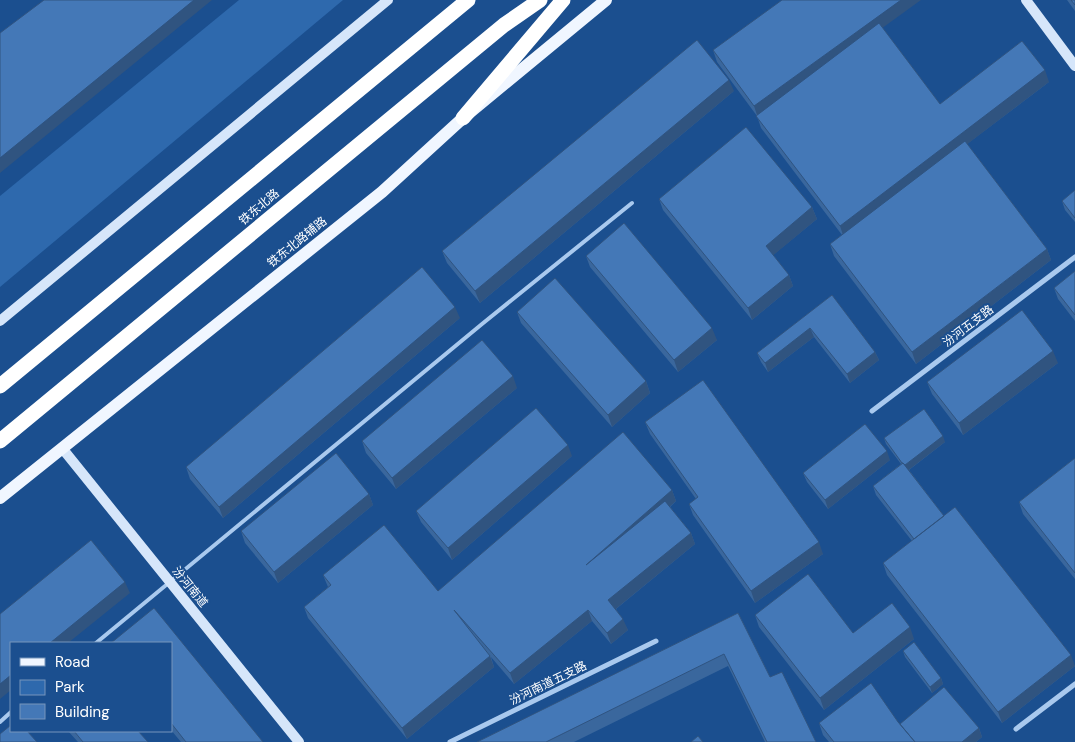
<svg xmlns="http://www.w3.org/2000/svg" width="1075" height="742" viewBox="0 0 1075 742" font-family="'DM Sans','Noto Sans SC',sans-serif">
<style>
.green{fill:#2e69ad}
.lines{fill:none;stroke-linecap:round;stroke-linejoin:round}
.lane{stroke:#a9c9ee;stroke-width:4}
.street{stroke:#a9c9ee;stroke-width:5}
.secondary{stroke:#d6e6fa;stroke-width:10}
.primary{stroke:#f0f6ff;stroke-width:12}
.highway{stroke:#fff;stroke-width:15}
.wall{fill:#3a679d}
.shaded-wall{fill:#305480}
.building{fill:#4478b7;stroke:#305480}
.labels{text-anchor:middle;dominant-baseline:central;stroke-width:4;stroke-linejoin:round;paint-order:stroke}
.street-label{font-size:12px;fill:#fff;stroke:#1b4f8f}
</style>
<rect width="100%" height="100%" fill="#1b4f8f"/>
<path class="green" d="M239,0H343L0,287V196Z"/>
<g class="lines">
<path class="lane" d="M96,643L482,324L632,203
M0,722L11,712"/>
<path class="street" d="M872,411L1075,257
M1016,729L1075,684
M450,742L656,641"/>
<path class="secondary" d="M1026,0L1075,66
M0,321L388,0
M62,448L299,742"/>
<path class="primary" d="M0,498L382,192L463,118L606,0"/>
<path class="highway" d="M463,118L563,0
M0,386L468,0
M0,441L504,25L540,0"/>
</g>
<path class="wall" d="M1067,0H1075V11Z
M882,28L940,104L1049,82L967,144L1047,249L1051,260L916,364L834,256L830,244L842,235L761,128L757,116L717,62L713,50Z
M734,91L480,303L447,263L442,251Z
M1075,190V222L1065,210L1062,201Z
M659,199L812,207L817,219L773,255L789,275L793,286L752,320L663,210Z
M586,256L717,340L678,372L590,267Z
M1075,271V321L1058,299L1054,288Z
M832,295L875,352L879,360L850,383L814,337L768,372L761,362L757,353Z
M517,312L646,381L650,393L612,427L521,323Z
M460,318L223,518L190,479L186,467Z
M1058,363L963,435L932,394L927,382Z
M517,388L396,489L366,453L362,441Z
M645,422L823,554L755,603L693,515L689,504L696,499L650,434Z
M884,438L945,442L909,470L944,516L1075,666L1002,723L887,575L883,563L912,541L876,495L873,486L901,464L886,444Z
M572,456L452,560L421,522L416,511Z
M1075,458V579L1023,514L1019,502Z
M890,460L828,509L807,482L803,473Z
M672,490L676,501L670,507L691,533L695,544L616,609L628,630L611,644L592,621L514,684L491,657L494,667L407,739L308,618L304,607L328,587L323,575L438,591Z
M369,494L373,505L278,583L245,543L241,531Z
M738,613L770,677L816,742H765L728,666L574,742H477Z
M755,615L853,633L914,639L824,710L759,627Z
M171,643L263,742H181L171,730Z
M903,651L941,678L943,684L932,693L905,657Z
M819,723L900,724L979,728L982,737L976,742H829L823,735Z
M68,731H138L148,742H78Z"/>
<path class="shaded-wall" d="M194,0H212L0,173V158Z
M901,0H921L758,118L754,106Z
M1045,70L1049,82L844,238L840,226Z
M729,80L734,91L480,303L475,291Z
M812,207L817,219L770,258L766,246Z
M1047,249L1051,260L916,364L912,352Z
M789,275L793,286L752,320L748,308Z
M455,307L460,318L223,518L219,507Z
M712,328L717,340L678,372L674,360Z
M810,328L814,337L768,372L765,363Z
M1053,351L1058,363L963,435L959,423Z
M875,352L879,360L850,383L847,374Z
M513,376L517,388L396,489L392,478Z
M646,381L650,393L612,427L608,415Z
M943,436L945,442L906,472L904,466Z
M568,445L572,456L452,560L448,548Z
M887,451L890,460L828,509L825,500Z
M672,490L676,501L591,577L586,565Z
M369,494L373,505L278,583L274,572Z
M691,533L695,544L612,612L608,600Z
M819,542L823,554L755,603L751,591Z
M125,582L130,593L68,643H50Z
M588,610L592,621L514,684L510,673Z
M623,619L628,630L611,644L607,633Z
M910,627L914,639L824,710L820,698Z
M1071,655L1075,666L1002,723L998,712Z
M490,656L494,667L407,739L402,728Z
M11,675V690L0,699V684Z
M941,678L943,684L932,693L930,687Z
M979,728L982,737L976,742H962Z"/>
<path class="building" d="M44,0H194L0,158V33Z
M782,0H901L754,106L713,50Z
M1071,0H1075V5Z
M879,23L940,104L1022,41L1045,70L840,226L756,116Z
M697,40L729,80L475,291L442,251Z
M746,127L812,207L766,246L789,275L748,308L659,199Z
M965,141L1047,249L912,352L830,244Z
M1075,190V218L1062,201Z
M624,223L712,328L674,360L586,256Z
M422,267L455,307L219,507L186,467Z
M1075,271V315L1054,288Z
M555,278L646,381L608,415L517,312Z
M832,295L875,352L847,374L810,328L765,363L757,353Z
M1022,310L1053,351L959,423L927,382Z
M482,340L513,376L392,478L362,441Z
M703,380L819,542L751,591L689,504L698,497L645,422Z
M536,408L568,445L448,548L416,511Z
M924,409L943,436L905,465L903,463H902L884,438Z
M865,424L887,451L825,500L803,473Z
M623,432L672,490L586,565L665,501L691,533L608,600L623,619L607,633L588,610L510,673L454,610L490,656L402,728L304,607L331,585L323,575L384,525L438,591Z
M336,453L369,494L274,572L241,531Z
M1075,458V573L1019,502Z
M903,463L944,516L914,539L873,486Z
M955,507L1071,655L998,712L883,563Z
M91,540L125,582L50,643H11V675L0,684V614Z
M808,574L853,633L892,603L910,627L820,698L755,615Z
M154,608L263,742H186L171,723V643H111Z
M738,613L770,677L782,672L816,742H767L724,654L546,742H477Z
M914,642L941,678L930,687L903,651Z
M871,683L898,722L915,742H834L819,723Z
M944,687L979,728L962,742H915L900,724Z
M11,725V731H27L37,742H0V734Z
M74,731H138L148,742H83Z
M698,736L703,742H691Z"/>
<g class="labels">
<g class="street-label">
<text transform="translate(259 207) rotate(-40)">铁东北路</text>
<text transform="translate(297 242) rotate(-39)">铁东北路辅路</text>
<text transform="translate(968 326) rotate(-37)">汾河五支路</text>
<text transform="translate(190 587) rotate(51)">汾河南道</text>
<text transform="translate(548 683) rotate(-26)">汾河南道五支路</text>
</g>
</g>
<rect x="10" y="642" width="162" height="90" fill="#1b4f8f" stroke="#7695bc"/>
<rect x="20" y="658" width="25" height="8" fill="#f0f6ff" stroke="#7695bc"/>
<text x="55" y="667" font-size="15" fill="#ffffff">Road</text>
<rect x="20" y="680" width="25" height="15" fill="#2e69ad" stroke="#7695bc"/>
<text x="55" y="692" font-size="15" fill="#ffffff">Park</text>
<rect x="20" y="704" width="25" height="15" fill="#4478b7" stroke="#7695bc"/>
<text x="55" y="717" font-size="15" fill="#ffffff">Building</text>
</svg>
